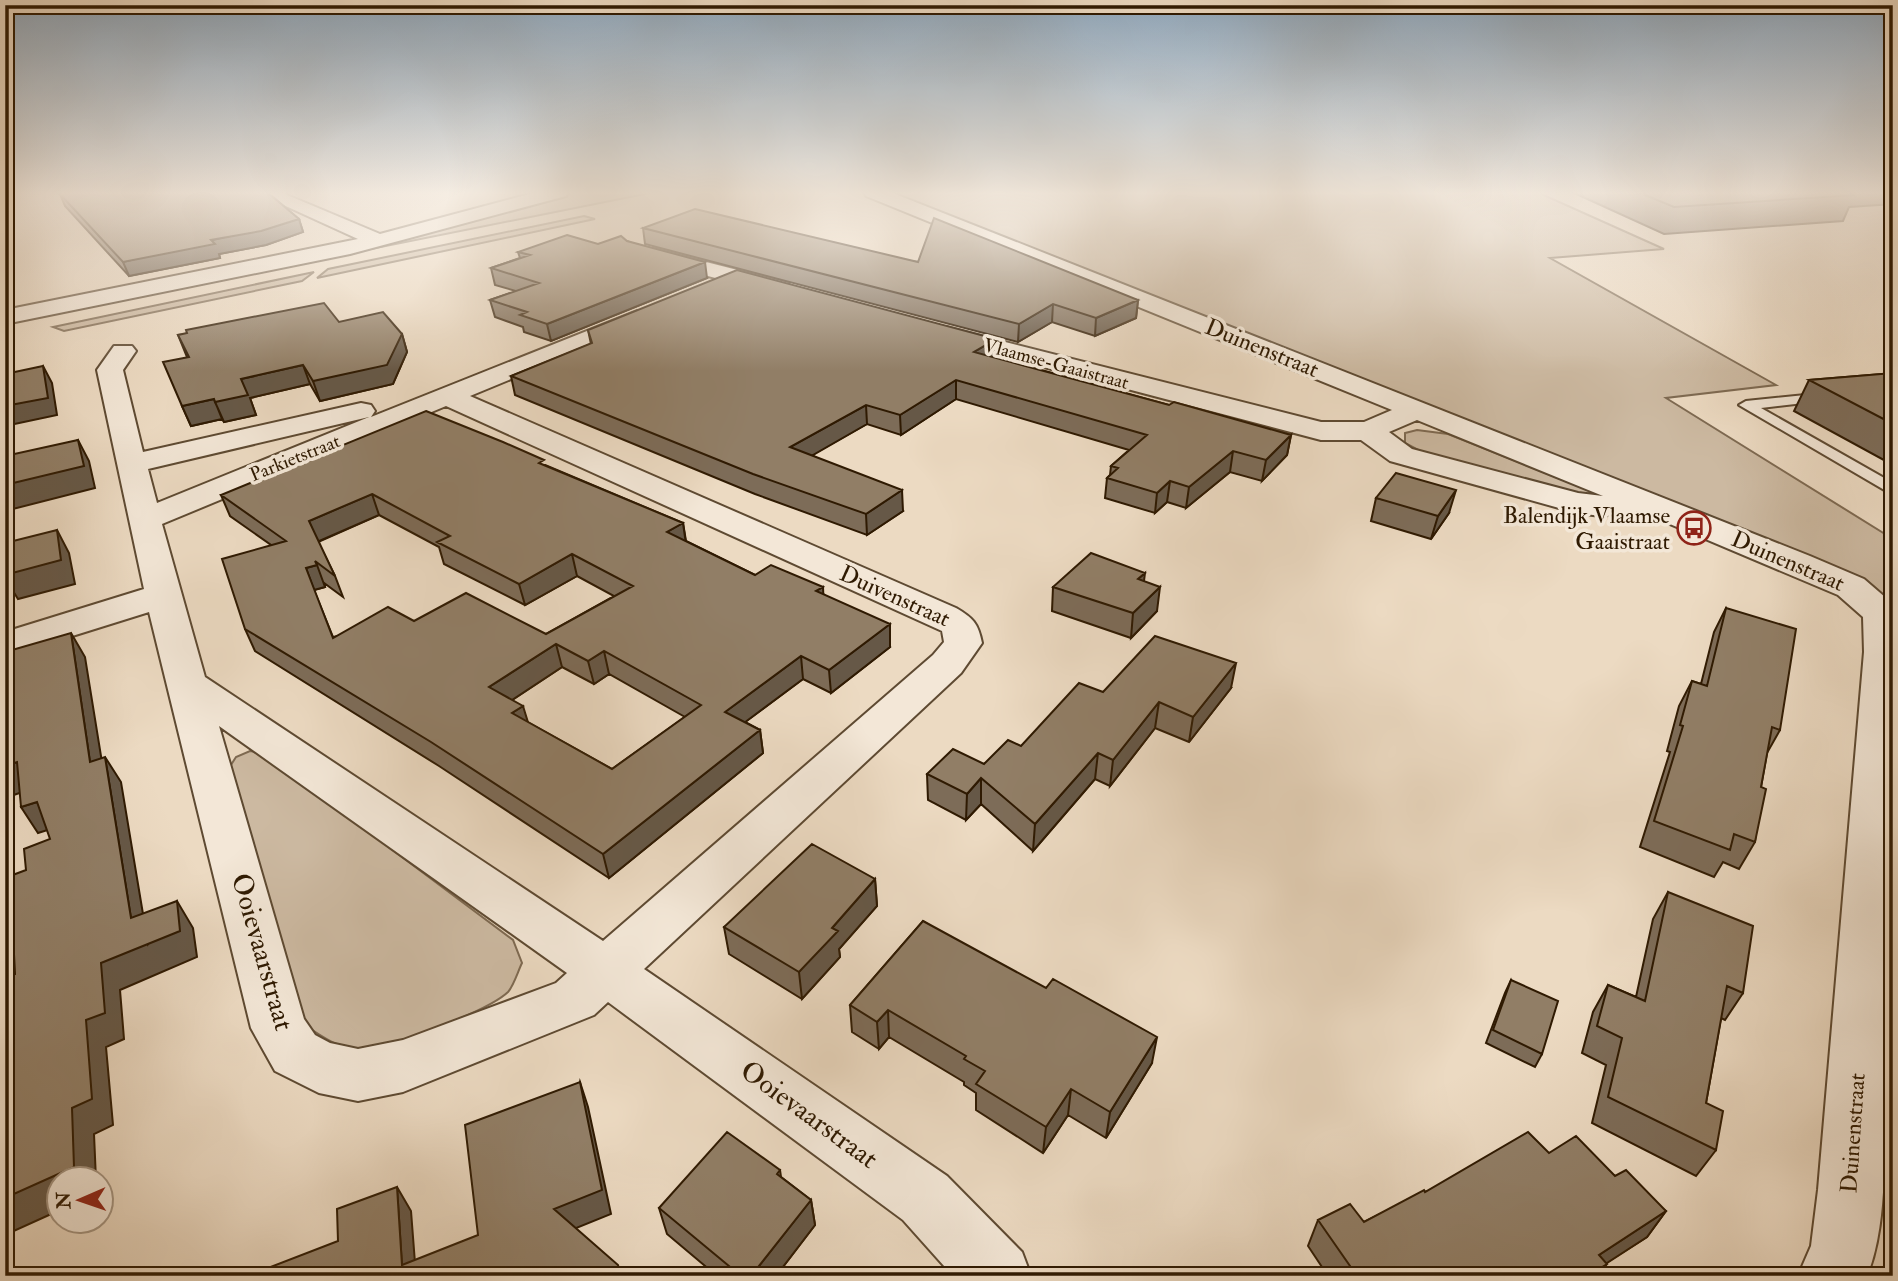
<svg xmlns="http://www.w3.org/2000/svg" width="1898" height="1281" viewBox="0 0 1898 1281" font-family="'IM FELL Double Pica',serif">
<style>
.green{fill:#ccb9a1;stroke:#7e6a52;stroke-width:2}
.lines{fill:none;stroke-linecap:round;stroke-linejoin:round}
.lane-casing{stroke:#5e4a32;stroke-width:4}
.street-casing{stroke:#5e4a32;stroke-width:4}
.lane{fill:#f3e7d7;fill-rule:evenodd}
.street{fill:#f3e7d7;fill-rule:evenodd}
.wall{fill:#7d6c58;stroke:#2f1a02;stroke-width:2;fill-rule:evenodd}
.shaded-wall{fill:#665847;stroke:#2f1a02;stroke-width:2}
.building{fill:#917e66;stroke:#2f1a02;stroke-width:2;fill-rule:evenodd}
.labels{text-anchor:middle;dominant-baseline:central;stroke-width:7;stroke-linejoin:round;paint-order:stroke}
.far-street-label{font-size:19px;fill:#2f1a02;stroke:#f3e7d7}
.street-label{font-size:23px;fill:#2f1a02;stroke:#f3e7d7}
.poi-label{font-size:23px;fill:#2f1a02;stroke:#f3e7d7;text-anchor:end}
.near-street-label{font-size:28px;fill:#2f1a02;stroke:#f3e7d7}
</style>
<rect width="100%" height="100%" fill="#ecdac2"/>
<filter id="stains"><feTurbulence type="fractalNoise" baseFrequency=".00286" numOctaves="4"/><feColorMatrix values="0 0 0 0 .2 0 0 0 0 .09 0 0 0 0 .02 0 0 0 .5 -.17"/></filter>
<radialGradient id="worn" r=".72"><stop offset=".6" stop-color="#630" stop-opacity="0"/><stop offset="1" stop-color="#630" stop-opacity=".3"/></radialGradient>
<path class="green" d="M576,192H655L22,319L449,227Z
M888,192H1537L1664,249L1550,258L1776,385L1666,398L1893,539V607Z
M584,216L595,219L317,278L328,269Z
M314,272L302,281L64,331L53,327Z
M1417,430L1448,434L1593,492L1596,496L1590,498L1422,452L1405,443V433Z
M250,751L263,753L513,940L522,963C518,971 514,985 508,992C488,1011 390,1048 362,1049C338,1050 318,1034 299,1021L229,768L236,757Z"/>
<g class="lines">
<defs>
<path id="lane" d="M1825,393L1832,397L1830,400L1761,408L1893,483V495L1739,405L1746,401Z"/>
<path id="street" d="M255,192H280L380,234L537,192H568L566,196L350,254L5,324V310L358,239Z
M864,192H890L1810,556L1864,579L1893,604C1893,765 1892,926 1886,1087C1883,1145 1889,1222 1867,1276H1798L1811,1246L1818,1190L1864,652L1863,617L1838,595L1639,511L1601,516L1577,513L1390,461L1361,440H1321L937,339L934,334L937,329L946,327L1321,422H1364L1392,410L866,196ZM1417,420L1603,496L1578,493L1412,449L1389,432Z
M655,249L788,283L791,288L780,295L647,260L644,255L647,250Z
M637,311L646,313L649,318L646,323L470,396L956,608C973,618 978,623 982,643L961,673L644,969L947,1176L1022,1252L1031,1276H953L903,1220L608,1002L594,1015L403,1092L358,1101L319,1093L275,1071L251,1028L149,612L5,657V632L144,589L97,370L114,346H132L136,351L123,370L143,452L361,403L371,405L375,411L371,417ZM446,406L942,631L944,642L933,655L603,941L205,677L162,524ZM369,417L157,503L148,469ZM219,726L567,973L556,983L403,1040L358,1049L330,1043L315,1035L304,1019Z"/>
</defs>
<use href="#lane" class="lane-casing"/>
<use href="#street" class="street-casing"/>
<use href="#lane" class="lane"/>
<use href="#street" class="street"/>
</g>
<path class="wall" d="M56,192H267L299,219L303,232L266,245L219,254L220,258L129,276L65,206L60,194Z
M1572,192H1893V204L1849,207L1843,221L1664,234Z
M643,228L918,262L1138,300L1136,318L1095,336L1052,322L1018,342L645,244Z
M627,241L707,278L551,341L524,332L523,327L495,317L490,300L516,291L495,285L491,268L520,258L518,252Z
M339,322L402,334L407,352L393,384L320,401L310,384L250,398L256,415L224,422L222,419L191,426L182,406L187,357L178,335Z
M588,330L996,339L995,357H994L1169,405L1291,435L1287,455L1262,481L1230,472L1186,508L1167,502L1155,513L1105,498L1107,478L1110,475L1111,466L1129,450L956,399L901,435L867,424L812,455L903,511L867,535L755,494L515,395L511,376L591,344Z
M1893,373V465L1794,411L1809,380Z
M545,465L683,523L686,541L755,575L823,594L890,647L831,693L803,679L745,722L760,730L763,753L609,878L439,766L255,651L245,629L271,545L230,516L221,495ZM379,515L439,547L444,564L525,605L577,576L614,596L546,634L414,621L333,637L314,590L325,587L324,583L343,597L335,576L318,542ZM562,667L594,684L609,674L685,717L612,769L527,722L512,700Z
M1376,498L1449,513L1431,539L1371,521Z
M1144,581L1157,611L1131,638L1052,611L1053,587Z
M1726,608L1780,730L1767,753L1761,787L1755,842L1739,869L1723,862L1714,877L1640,847L1670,752L1667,751L1679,706L1692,681L1701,684L1714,632Z
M1231,688L1189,742L1155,728L1110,786L1095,779L1033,851L981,804L966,820L928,800L927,774L984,764L1021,746L1103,692Z
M875,879L877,906L839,949L840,957L802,999L729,954L724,927Z
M1668,892L1743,993L1725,1020L1721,1018L1706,1103L1716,1150L1696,1176L1592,1123L1606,1065L1582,1053L1593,1012L1608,985L1636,997L1653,919Z
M923,921L1152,1063L1106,1138L1068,1115L1043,1153L976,1110V1093L964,1085V1082L889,1037L879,1049L852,1032L850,1005Z
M1511,980L1542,1054L1535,1067L1486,1043L1505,993Z
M1549,1153L1615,1176L1666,1211L1647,1237L1606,1263L1598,1276H1328L1308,1246L1318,1220L1364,1222L1425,1192Z
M780,1170L781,1177L811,1200L815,1225L776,1276H717L667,1234L659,1208Z"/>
<path class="shaded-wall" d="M299,219L303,232L266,245L219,254L220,258L129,276L123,262Z
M705,262L707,278L551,341L547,324Z
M1138,300L1136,318L1095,336L1096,318Z
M1053,304L1052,322L1018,342L1019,324Z
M402,334L407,352L393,384L320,401L313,381Z
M996,339L995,357L974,370V352Z
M303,365L310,384L250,398L256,415L224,422L215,402L241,379Z
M43,366L52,383L57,415L5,426V406Z
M956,380V399L901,435L900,415Z
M214,399L222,419L191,426L182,406Z
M866,405L867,424L792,467L790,447Z
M1291,435L1287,455L1262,481L1266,460Z
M78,440L89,461L95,488L5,511V485Z
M1233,451L1230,472L1186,508L1189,487Z
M1170,481L1167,502L1155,513L1157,493Z
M902,490L903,511L867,535L866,514Z
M1456,490L1449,513L1431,539L1438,516Z
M372,494L379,515L317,542L309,521Z
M683,523L686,544L667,532Z
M57,530L69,553L75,584L18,599L5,578V575Z
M572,554L577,576L525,605L519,584Z
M317,565L325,587L314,590L306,568Z
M1145,573L1142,597L1138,579Z
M823,587L824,609L816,591Z
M1160,587L1157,611L1131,638L1133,613Z
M890,624V647L831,693L829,670Z
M71,633L85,657L106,787L90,762Z
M556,644L562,667L497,710L489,687Z
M604,651L609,674L594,684L588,661Z
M801,656L803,679L728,735L725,712Z
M1236,663L1231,688L1189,742L1193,717Z
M1159,702L1155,728L1110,786L1113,760Z
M523,706L530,729L512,713Z
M760,730L763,753L609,878L603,854Z
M1098,753L1095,779L1033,851L1035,824Z
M105,757L121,782L148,944L177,901L193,928L197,957L120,990L124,1039L106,1047L113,1125L94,1134L96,1180H60V1210L5,1235V1198L72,1108L86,1020L101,963L131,918Z
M17,762L34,788L5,798V766Z
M981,778V804L966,820L967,794Z
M37,802L54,828L38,833L21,807Z
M875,879L877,906L839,949L840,957L802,999L799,972L832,928Z
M888,1010L889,1037L879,1049L877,1022Z
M1157,1037L1152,1063L1106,1138L1110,1112Z
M580,1082L588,1107L611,1214L564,1233L554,1209Z
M1071,1089L1068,1115L1043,1153L1046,1127Z
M397,1187L411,1211L416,1276L402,1265Z
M811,1200L815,1225L776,1276H751Z
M1666,1211L1647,1237L1587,1276L1599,1255Z
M1607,1264L1598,1276H1588Z"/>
<path class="building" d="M61,192H267L299,219L261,231L211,240L215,244L123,262L59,193Z
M1638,192H1846L1855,195L1674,207Z
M695,209L918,262L934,218L1138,300L1096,318L1053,304L1019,324L643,228Z
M567,235L598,244L621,236L627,241L705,262L547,324L520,315L527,312L490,300L539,283L491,268L530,255L518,252Z
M737,270L996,339L974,352L1169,405L1174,402L1291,435L1266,460L1233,451L1189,487L1170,481L1157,493L1107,478L1118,468L1111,466L1147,435L956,380L900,415L866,405L790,447L902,490L866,514L753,474L511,376L592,343L588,330Z
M324,303L339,322L383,312L402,334L387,365L313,381L303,365L241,379L248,395L215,402L214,399L182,406L163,362L189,357L178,335L187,333L186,330Z
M43,366L48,398L5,406V374Z
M1893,373V424L1809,380Z
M426,411L503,442L544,460L539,463L683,523L667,532L755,575L771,565L823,587L816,591L890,624L829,670L801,656L725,712L760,730L603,854L431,742L245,629L222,559L286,541L221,495ZM372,494L450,536L437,542L519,584L572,554L633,586L546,634L466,593L414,621L388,607L333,638L306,568L317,565L315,561L335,576L309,521ZM556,644L588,661L604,651L701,705L612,769L512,713L523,706L489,687Z
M78,440L84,466L5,485V456Z
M1396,473L1456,490L1438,516L1376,498Z
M57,530L61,560L5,575V543Z
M1091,553L1145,573L1138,579L1160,587L1133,613L1053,587Z
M1726,608L1796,629L1780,730L1772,727L1761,787L1766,789L1755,842L1734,834L1730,850L1654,821L1683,726L1680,725L1692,681L1707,686Z
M71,633L90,762L105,757L131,918L177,901L180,931L101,963L105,1013L86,1020L92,1099L72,1108L74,1167L5,1198V978L15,974L10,876L26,870L24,849L50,839L37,802L21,807L17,762L5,766V652Z
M1155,636L1236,663L1193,717L1159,702L1113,760L1098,753L1035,824L981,778L967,794L927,774L953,749L984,764L1008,740L1021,746L1079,683L1103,692Z
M812,844L875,879L832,928L838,931L799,972L724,927Z
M1668,892L1753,926L1743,993L1727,986L1706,1103L1723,1111L1716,1150L1608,1097L1622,1038L1597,1026L1608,985L1645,1001Z
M923,921L1046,988L1053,979L1157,1037L1110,1112L1071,1089L1046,1127L976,1084L985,1071L964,1059L966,1056L888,1010L877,1022L850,1005Z
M1511,980L1558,1001L1542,1054L1493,1030Z
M580,1082L602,1190L554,1209L618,1265L621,1276H255V1273L338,1241L337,1209L397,1187L402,1265L478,1235L465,1125Z
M727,1132L780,1170L777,1174L811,1200L751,1276H741L659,1208Z
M1528,1132L1549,1153L1576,1136L1615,1176L1626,1170L1666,1211L1599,1255L1607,1264L1588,1276H1357L1318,1220L1350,1204L1364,1222L1424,1190L1425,1192Z
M1266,1271L1269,1276H1257Z"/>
<linearGradient id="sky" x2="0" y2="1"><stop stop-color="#90a9bf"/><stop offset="0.52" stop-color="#f6eee4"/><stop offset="1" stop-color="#f6eee4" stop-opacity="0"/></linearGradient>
<rect width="1898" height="371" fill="url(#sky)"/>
<defs>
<symbol id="bus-ring" viewBox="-11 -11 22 22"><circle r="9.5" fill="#f3e7d7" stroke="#8f2418" stroke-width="1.5"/><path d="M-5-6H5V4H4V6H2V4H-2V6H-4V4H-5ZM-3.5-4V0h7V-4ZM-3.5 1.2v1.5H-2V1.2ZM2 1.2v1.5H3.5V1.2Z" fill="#8f2418"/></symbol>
</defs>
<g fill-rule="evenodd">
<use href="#bus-ring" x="1675" y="509" width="38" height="38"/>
</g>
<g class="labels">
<g class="far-street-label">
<text transform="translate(1056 364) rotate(15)">Vlaamse-Gaaistraat</text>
<text transform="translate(295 458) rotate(-22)">Parkietstraat</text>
</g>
<g class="street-label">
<text transform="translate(1262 348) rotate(22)">Duinenstraat</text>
<text transform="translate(1788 561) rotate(23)">Duinenstraat</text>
<text transform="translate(895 596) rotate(24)">Duivenstraat</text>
<text transform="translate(1853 1133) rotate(-86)">Duinenstraat</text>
</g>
<g class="poi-label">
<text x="1670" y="515">Balendijk Vlaamse<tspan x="1670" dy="26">Gaaistraat</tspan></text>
</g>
<g class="near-street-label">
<text transform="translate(262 952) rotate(74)">Ooievaarstraat</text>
<text transform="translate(809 1115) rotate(36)">Ooievaarstraat</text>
</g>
</g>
<rect width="1898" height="1281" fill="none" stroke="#ecdac2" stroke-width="28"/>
<rect x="7" y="7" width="1884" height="1267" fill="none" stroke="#2f1a02" stroke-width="3.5"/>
<rect x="14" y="14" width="1870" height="1253" fill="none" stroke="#2f1a02" stroke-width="2"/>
<g transform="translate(80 1200) rotate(268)"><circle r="33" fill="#f3e7d7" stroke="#a59582" stroke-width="2"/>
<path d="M0-5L12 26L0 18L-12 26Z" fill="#8f2418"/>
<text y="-10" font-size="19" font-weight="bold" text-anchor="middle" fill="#2f1a02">N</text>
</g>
<rect width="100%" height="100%" filter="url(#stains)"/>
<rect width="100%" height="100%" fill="url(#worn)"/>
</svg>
